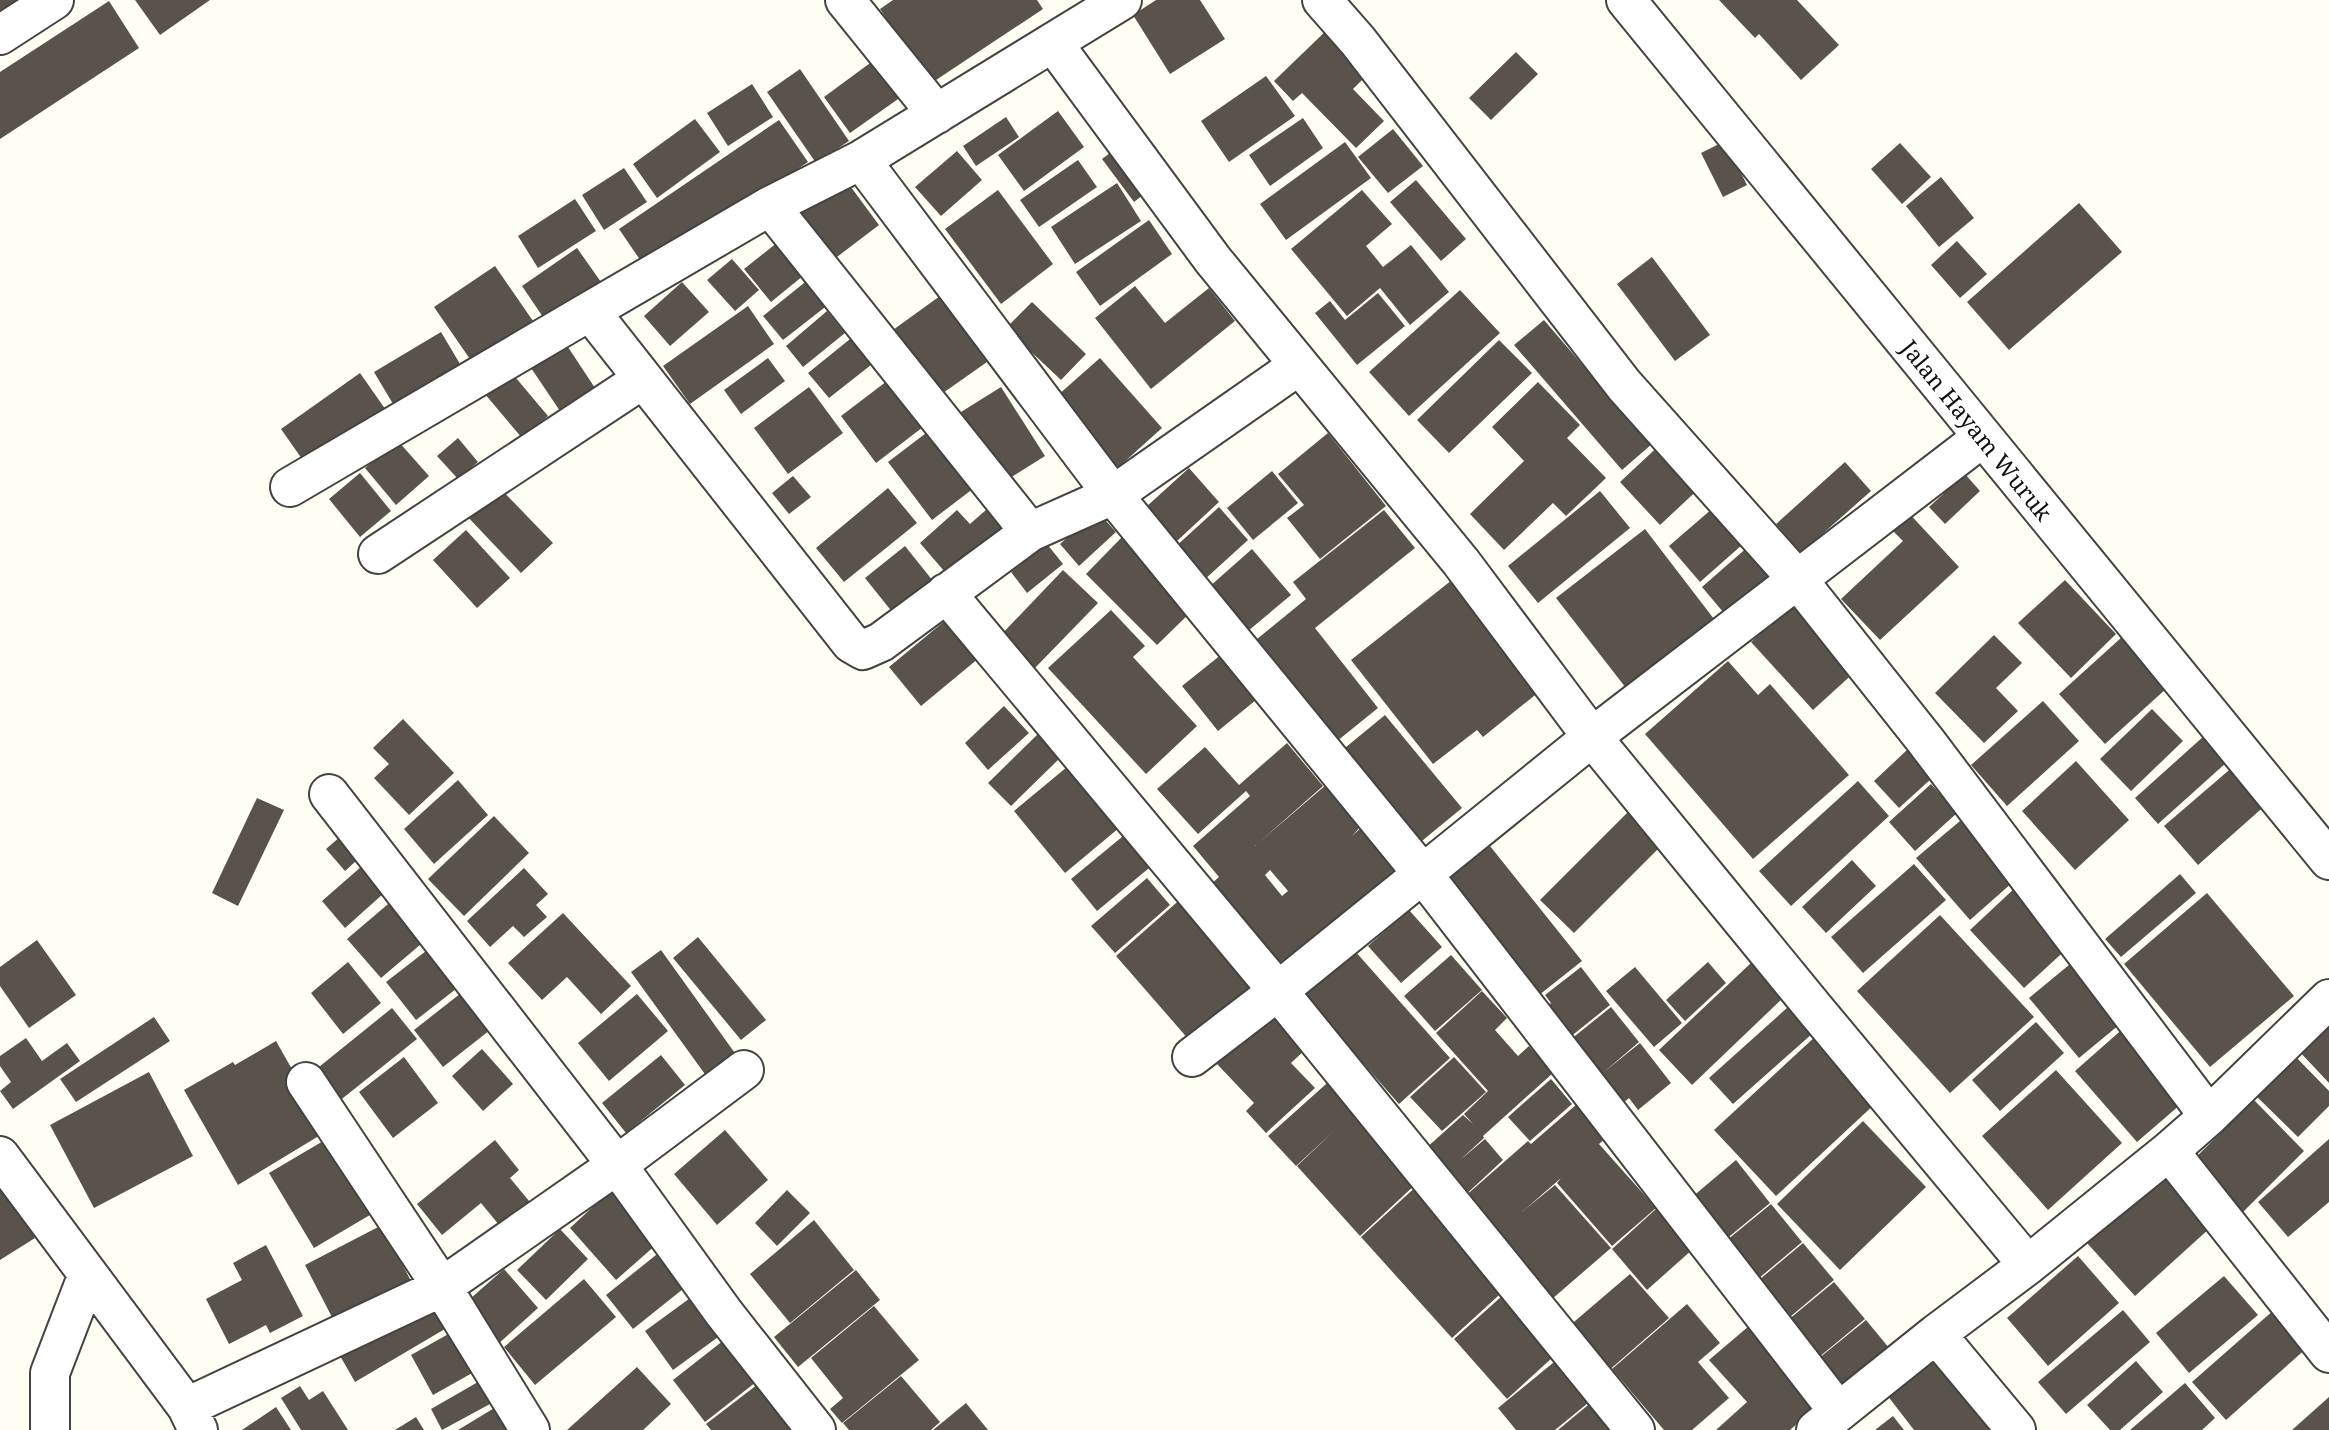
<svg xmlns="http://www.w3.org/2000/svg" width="2329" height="1430" viewBox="0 0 2329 1430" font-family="'Noto Serif',serif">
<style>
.building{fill:#5a534b;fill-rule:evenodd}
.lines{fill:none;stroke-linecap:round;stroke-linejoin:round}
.minor-casing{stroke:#434343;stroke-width:42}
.minor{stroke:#fff;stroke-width:38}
.labels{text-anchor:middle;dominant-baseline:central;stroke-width:7;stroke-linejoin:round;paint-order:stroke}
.street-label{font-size:23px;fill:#101010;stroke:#fff}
</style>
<rect width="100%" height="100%" fill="#fffef3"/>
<path class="building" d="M0,0H26L0,19Z
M135,0H210L160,35Z
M893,0H1037L1043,9L930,84L880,9Z
M1156,0H1200L1225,39L1170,74L1133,15Z
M1719,0H1797L1839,45L1801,80L1759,34L1755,38Z
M109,1L139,48L0,139V72Z
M1332,25L1374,68L1353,89L1384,121L1356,148L1302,93L1293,101L1274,81Z
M1516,52L1538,74L1491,120L1469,98Z
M881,55L908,92L850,133L824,97Z
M800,69L849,141L816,163L767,92Z
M1266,76L1295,116L1229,162L1201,121Z
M752,84L773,117L728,146L707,113Z
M1058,111L1084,147L1024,191L998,155Z
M1006,117L1019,137L976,166L963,146Z
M1303,118L1323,148L1270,186L1249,155Z
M695,119L720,152L657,198L633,164Z
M779,120L808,162L647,270L619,229Z
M1393,129L1423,166L1388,193L1358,157Z
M1725,141L1747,185L1723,197L1701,153Z
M1345,142L1371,178L1286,240L1260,204Z
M1900,143L1931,177L1902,204L1871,169Z
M1122,144L1153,187L1134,202L1102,159Z
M957,151L982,180L941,216L915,187Z
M1078,160L1097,187L1039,227L1020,200Z
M624,168L647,202L604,230L582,195Z
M1941,177L1974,218L1939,247L1906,206Z
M845,179L879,225L833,260L798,214Z
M1416,180L1466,239L1441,261L1390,202Z
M1117,183L1141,221L1075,264L1051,227Z
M998,190L1053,264L1001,304L945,229Z
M1362,190L1392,224L1366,246L1383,267L1411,245L1449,292L1410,325L1380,288L1347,316L1291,249Z
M575,199L596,231L538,268L518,236Z
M2079,203L2122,252L2009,350L1967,302Z
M1149,220L1172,254L1100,306L1076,272Z
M783,238L809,271L771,302L744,269Z
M1957,241L1987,274L1960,298L1931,265Z
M577,248L601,282L545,320L522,286Z
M1652,257L1710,335L1675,361L1617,284Z
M732,259L759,290L735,311L707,280Z
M495,266L533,321L472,362L434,307Z
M809,279L829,304L783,340L763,316Z
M682,282L709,312L670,346L644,316Z
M1135,286L1165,323L1209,288L1235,321L1151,389L1095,318Z
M1460,290L1500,333L1409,416L1369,372Z
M1378,293L1405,326L1357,365L1315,313L1330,301L1345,320Z
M940,296L987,362L933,400L886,335Z
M1032,302L1086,354L1061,380L1006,328Z
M748,306L774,344L690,404L663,366Z
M827,311L845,333L803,367L786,346Z
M1544,320L1621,410L1630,402L1660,437L1622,470L1514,345Z
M441,332L463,369L396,409L374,372Z
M560,335L595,388L560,411L525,359Z
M855,335L876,361L829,398L808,373Z
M1499,340L1532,373L1449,453L1417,420Z
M768,358L785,381L741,414L724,390Z
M1100,358L1162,428L1112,473L1049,403Z
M505,365L548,416L522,438L479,387Z
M360,373L388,413L309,469L281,429Z
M891,378L927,424L876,463L841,416Z
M1538,382L1580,425L1567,438L1606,478L1566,516L1553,503L1504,550L1470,514L1524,461L1492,427Z
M809,387L843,433L788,474L754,428Z
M1001,387L1045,456L1005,481L961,412Z
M930,430L974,488L932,520L888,462Z
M1328,433L1386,506L1320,559L1287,518L1304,505L1278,474Z
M458,438L478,462L458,479L437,456Z
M1665,440L1705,483L1660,525L1620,482Z
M398,441L429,476L396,505L365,468Z
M1845,462L1871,491L1801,553L1776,524Z
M1189,468L1219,502L1177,541L1146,507Z
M1272,471L1298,503L1253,540L1227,508Z
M360,473L391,511L360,537L329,499Z
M1965,474L1980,491L1945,524L1929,507Z
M793,476L811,497L789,514L772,493Z
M497,485L553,543L521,573L465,514Z
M888,488L917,523L844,582L816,548Z
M1600,491L1630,528L1538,603L1508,566Z
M1720,502L1751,537L1700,582L1669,546Z
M994,503L1018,531L956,585L920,543L957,510L970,524Z
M1219,507L1248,540L1204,580L1174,548Z
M1384,510L1415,548L1315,628L1378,708L1326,750L1245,649L1306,599L1293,582Z
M1906,510L1959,567L1880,640L1841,599L1903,541L1888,526Z
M1097,511L1116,532L1079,566L1060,544Z
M1645,529L1714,619L1626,688L1556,598Z
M466,530L510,578L477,608L433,560Z
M1124,535L1196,607L1157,645L1086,574Z
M1047,544L1063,564L1027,593L1011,572Z
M1750,545L1777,577L1729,619L1702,587Z
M905,546L933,581L893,613L865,578Z
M1252,549L1291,595L1248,631L1209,587Z
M1063,570L1098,603L1033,670L999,637Z
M1457,576L1545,687L1483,737L1477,730L1433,764L1351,660Z
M2065,580L2116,634L2071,678L2018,623Z
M1796,600L1858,669L1813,710L1751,642Z
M1111,610L1145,646L1133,657L1197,726L1146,774L1048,668Z
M947,619L979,658L921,706L889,667Z
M1994,635L2022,663L1996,688L2018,711L1984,743L1935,693Z
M2122,637L2167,688L2105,744L2059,694Z
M1232,646L1267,691L1218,731L1182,686Z
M1728,661L1758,695L1770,684L1849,775L1753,859L1645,734Z
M2043,701L2079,741L2007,806L1971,765Z
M1004,706L1029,733L988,770L965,743Z
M2152,709L2183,741L2131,791L2100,759Z
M1385,715L1462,808L1417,845L1340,752Z
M403,719L454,773L409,815L374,778L389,764L373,748Z
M1038,734L1060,758L1011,806L988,783Z
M2204,736L2227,762L2158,824L2135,798Z
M1287,743L1323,786L1255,846L1327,784L1362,825L1352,836L1364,825L1400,869L1284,969L1211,884L1219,877L1193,846L1250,796L1246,791L1198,834L1157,789L1205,747L1239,785ZM1270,870L1288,891L1282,896L1265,875Z
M1907,750L1932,778L1899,808L1874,781Z
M2076,761L2129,820L2075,870L2022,811Z
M2235,765L2268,803L2198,865L2164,826Z
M1067,767L1119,828L1065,873L1014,811Z
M458,780L488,815L434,864L404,829Z
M1858,781L1889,816L1791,906L1759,871Z
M1931,784L1957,813L1915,851L1889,822Z
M257,798L284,810L238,906L212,893Z
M1630,810L1663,844L1574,933L1540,900Z
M494,816L529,853L464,916L428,879Z
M1960,821L2013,882L1970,920L1916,858Z
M349,829L368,850L345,871L326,849Z
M1128,832L1154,864L1097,911L1071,879Z
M1490,846L1582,961L1529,1003L1437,888Z
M370,859L393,885L345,928L322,901Z
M1852,860L1876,886L1826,933L1802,907Z
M1914,864L1946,900L1863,973L1831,937Z
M524,868L548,894L536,905L547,917L524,937L513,926L490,947L467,921Z
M2180,874L2196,893L2121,957L2105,939Z
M1147,878L1170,905L1115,953L1091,926Z
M2017,886L2071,945L2024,988L1970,930Z
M2207,893L2294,996L2210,1067L2124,964Z
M1184,896L1253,987L1190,1041L1116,956Z
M394,899L427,939L381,978L347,939Z
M1409,910L1442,947L1401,983L1368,946Z
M563,913L631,986L601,1014L567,977L542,1000L508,963Z
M1940,915L2034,1017L1950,1093L1857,991Z
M698,937L766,1020L741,1040L673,958Z
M37,940L76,995L29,1028L0,986V967Z
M435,944L465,982L416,1020L386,982Z
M661,950L737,1056L707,1077L631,972Z
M1354,950L1450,1058L1399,1104L1303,995Z
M1451,955L1482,990L1435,1031L1404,996Z
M2075,960L2125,1020L2079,1058L2029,998Z
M348,962L381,1003L343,1034L311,993Z
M1708,962L1726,983L1685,1021L1666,1000Z
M1752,962L1785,996L1692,1085L1659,1050Z
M1581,967L1610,1005L1559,1046L1543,1011L1551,1003L1545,995Z
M1635,967L1682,1023L1654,1047L1606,991Z
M470,986L499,1023L443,1067L414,1030Z
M1482,991L1507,1018L1495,1030L1518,1056L1529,1046L1553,1073L1483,1136L1484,1138L1460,1160L1485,1139L1503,1160L1460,1200L1425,1149L1463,1115L1473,1124L1464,1114L1488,1091L1436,1033Z
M637,994L668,1031L609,1081L578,1043Z
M1797,999L1821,1026L1733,1104L1709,1078Z
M1279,1007L1305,1050L1291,1063L1315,1088L1266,1133L1246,1111L1254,1103L1217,1064Z
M1611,1007L1639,1042L1604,1072L1640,1043L1671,1083L1638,1110L1629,1098L1610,1114L1570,1040Z
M392,1008L417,1039L338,1102L314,1071Z
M154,1017L170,1041L76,1102L60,1079Z
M2329,1020V1083L2298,1050Z
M2036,1022L2064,1053L2000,1111L1972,1080Z
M2126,1026L2188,1098L2137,1142L2075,1071Z
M1817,1035L1878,1101L1776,1196L1714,1130Z
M26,1038L42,1061L67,1043L80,1061L13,1109L0,1091L11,1082L0,1066V1056Z
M276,1041L327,1131L238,1185L184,1090L233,1062L235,1065Z
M482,1049L513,1084L483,1111L452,1076Z
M2290,1051L2329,1091V1106L2298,1137L2250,1090Z
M661,1055L685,1085L626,1133L602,1103Z
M404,1057L438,1103L393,1138L359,1092Z
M1454,1057L1486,1092L1442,1131L1410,1097Z
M2056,1070L2122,1143L2048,1210L1982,1136Z
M149,1072L193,1156L94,1208L50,1125Z
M1335,1076L1418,1182L1360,1236L1297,1166L1335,1130L1296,1166L1268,1136Z
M1551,1079L1572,1104L1530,1141L1508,1117Z
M2254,1100L2304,1151L2242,1213L2191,1162Z
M1577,1104L1607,1137L1599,1144L1656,1208L1612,1246L1557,1183L1561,1178L1522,1212L1555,1185L1611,1248L1552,1299L1463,1198L1528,1141L1531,1144Z
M1863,1121L1926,1187L1840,1270L1777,1204Z
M725,1130L768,1180L717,1225L674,1174Z
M330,1137L375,1212L314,1248L269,1173Z
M2329,1139V1202L2288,1237L2258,1202Z
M495,1140L519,1170L510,1178L534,1207L504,1231L481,1203L442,1235L417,1204Z
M1736,1160L1770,1203L1719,1245L1685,1203Z
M2162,1174L2210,1228L2135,1296L2087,1243Z
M1420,1183L1509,1286L1452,1338L1361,1237Z
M2,1184L35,1238L0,1260V1186Z
M787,1190L810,1213L777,1246L755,1223Z
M610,1191L657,1244L616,1280L570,1228Z
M1771,1204L1802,1242L1752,1284L1721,1245Z
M1657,1208L1693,1249L1647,1290L1612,1249Z
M814,1220L854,1270L790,1323L750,1274Z
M382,1225L411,1281L334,1321L305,1265Z
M560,1229L588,1259L546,1300L517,1270Z
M1803,1243L1834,1280L1784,1322L1753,1285Z
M266,1245L303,1316L270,1333L266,1325L229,1344L206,1299L242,1280L233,1263Z
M666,1247L693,1281L633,1329L606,1295Z
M2078,1256L2119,1303L2048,1366L2007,1318Z
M504,1269L538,1308L497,1345L462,1306Z
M856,1270L880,1300L798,1367L774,1337Z
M1630,1274L1669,1318L1607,1372L1568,1327Z
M2224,1276L2258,1315L2189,1373L2156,1333Z
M584,1279L616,1317L535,1385L504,1347Z
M1834,1282L1865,1319L1812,1363L1782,1325Z
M1511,1288L1564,1347L1507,1399L1454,1339Z
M697,1293L725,1332L673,1370L645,1331Z
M434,1299L450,1326L355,1382L339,1354Z
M1687,1304L1720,1343L1698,1362L1729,1398L1692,1430H1664L1612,1369Z
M874,1306L919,1360L842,1423L830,1409L843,1398L811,1358Z
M2275,1309L2309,1346L2226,1420L2192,1382Z
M2123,1310L2150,1342L2066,1414L2038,1382Z
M1756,1320L1819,1404L1790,1430H1716L1747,1402L1709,1360Z
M1866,1320L1894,1354L1841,1398L1813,1363Z
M452,1332L474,1372L433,1395L411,1355Z
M733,1333L765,1375L705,1422L673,1380Z
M1565,1353L1599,1394L1555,1430H1516L1498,1408Z
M1939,1354L2000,1430H1914L1887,1395Z
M2136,1361L2163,1392L2120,1430H2110L2087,1405Z
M637,1367L671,1404L643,1430H567Z
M770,1375L813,1430H711L706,1424Z
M901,1376L940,1422L931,1430H849L843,1423Z
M478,1382L490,1404L442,1430L431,1409Z
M2185,1383L2215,1418L2202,1430H2130Z
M300,1386L309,1400L323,1391L348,1430H301L281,1398Z
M1600,1395L1629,1430H1558Z
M2329,1397V1430H2292Z
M966,1403L988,1430H933Z
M276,1407L291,1430H242Z
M496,1407L510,1430H458Z
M1893,1416L1904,1430H1875Z
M416,1417L424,1430H395Z"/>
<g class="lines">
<defs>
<path id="minor" d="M845,0L937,114
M1122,0L861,160L770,206L590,311L851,643L863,650L881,642L1030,532L1113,495L1298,366
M1322,0L1358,41L1624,385L1798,580L1925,740L2209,1116
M1626,0L2329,860
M0,35L54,0
M1053,43L1213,260L1461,562L1592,737L1814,1008L2028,1265
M861,160L1113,495L1422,873L1838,1411
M770,206L1030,532
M290,487L590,311
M378,554L643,379
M946,593L1278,991L1635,1430
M329,794L617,1165L744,1070
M1192,1057L1278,991L1592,737L1983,437
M306,1082L442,1287L530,1430
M2169,1151L2329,1353
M0,1156L187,1407L198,1430
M1936,1334L2016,1430
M187,1407L442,1287L617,1165L724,1313L816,1430
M50,1430V1373L88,1274
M1816,1430L1936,1334L2028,1265L2169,1151L2209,1116L2329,999"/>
</defs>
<use href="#minor" class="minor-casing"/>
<use href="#minor" class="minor"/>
</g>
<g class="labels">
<g class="street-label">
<text transform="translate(1977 430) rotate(51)">Jalan Hayam Wuruk</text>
</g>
</g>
</svg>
